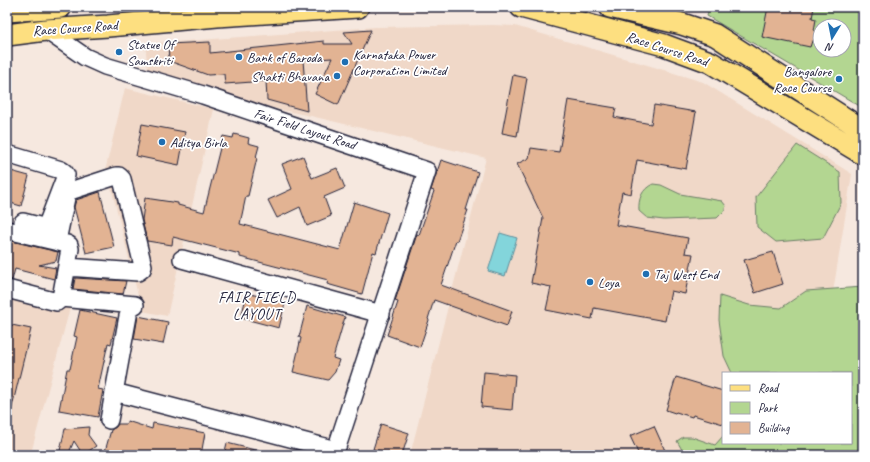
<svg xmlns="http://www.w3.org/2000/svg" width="870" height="462" viewBox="0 0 870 462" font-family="Caveat,sans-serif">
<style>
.built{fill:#f0d8c8}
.green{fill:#b3d691;stroke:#6a7c66;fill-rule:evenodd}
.water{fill:#83d5db;stroke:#5c8d9b}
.building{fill:#e2b393;stroke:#22223b}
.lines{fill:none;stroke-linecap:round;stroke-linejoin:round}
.minor-casing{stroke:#22223b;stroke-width:20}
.major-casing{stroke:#22223b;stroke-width:24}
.minor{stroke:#fff;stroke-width:17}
.major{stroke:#fddf80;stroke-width:21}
.poi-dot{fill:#1f6fb2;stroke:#fff;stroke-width:1.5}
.labels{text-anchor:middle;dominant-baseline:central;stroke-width:3.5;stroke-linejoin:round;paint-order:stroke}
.street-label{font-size:14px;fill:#22223b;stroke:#fff}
.poi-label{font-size:14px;fill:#22223b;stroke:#fff;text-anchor:start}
.neighbourhood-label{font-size:15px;letter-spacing:1px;fill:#22223b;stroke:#fff}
</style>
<rect width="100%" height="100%" fill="#f6e8df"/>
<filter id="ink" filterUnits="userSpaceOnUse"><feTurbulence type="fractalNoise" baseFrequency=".025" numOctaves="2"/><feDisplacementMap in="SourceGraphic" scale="8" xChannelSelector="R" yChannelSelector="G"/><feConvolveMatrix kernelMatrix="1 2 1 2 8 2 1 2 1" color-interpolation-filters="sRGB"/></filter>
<g filter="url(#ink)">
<path class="built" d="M493,25L515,26L654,67L703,82L852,174L820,373H723V443L806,455H410L486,158L311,116L253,104L148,70L145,44L376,27Z
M125,88L214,109L167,316L142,311L106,167Z
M7,291L70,308L31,453L37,455H7Z"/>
<path class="green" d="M709,7H863V108L707,16ZM820,26H844V50H820Z
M797,145L840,172L841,203L823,238L776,242L757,227L756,197Z
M653,184L661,185L680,194L722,201L726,206L724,211L717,218L664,220L647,218L639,211C638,199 642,189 653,184Z
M863,287V455H685L677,441L683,437H692L715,445L723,436V443H851V373H732L724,356L719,320L720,296L749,305L781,308L806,291Z"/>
<path class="water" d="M500,233L517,238L505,276L488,271Z"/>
<path class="building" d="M768,7H814L812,18L816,19L814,31L819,32L817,42L812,41L810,47L762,37Z
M371,30L338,105L315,94L332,58L303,60L307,111L267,100L266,81L225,84L224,74L208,75L169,61L168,44L210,42V53L324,41V44H352L344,32Z
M513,75L527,78L517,136L502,133Z
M568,100L616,108L614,117L651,124L654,105L696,112L686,169L637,160L631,194L622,192L616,225L688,238L685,253L693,254L685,294L671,291L665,321L594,308L592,319L546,310L551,287L531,283L543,218L517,164L529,158L531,148L559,152Z
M142,124L185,132L179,165L136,156Z
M234,134L249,138L248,143L259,146L256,157L257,158L248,196H246L240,224L340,250L354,202L388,213L376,253L373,252L362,294L327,284L328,280L240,257V254L173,237L172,245L147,241L142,220L145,198L178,203V205L204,212L223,136L233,138Z
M303,156L312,178L337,168L345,188L324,197L331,216L307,226L300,207L277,218L268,200L292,189L282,164Z
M441,160L478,172L466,210H468L457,241L456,240L441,285L512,311L507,326L434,300L428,319L429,320L420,347L387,335L398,302L395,301L417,234L419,235L434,191L431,190Z
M7,170L29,176L21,206L7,202Z
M100,192L114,247L86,253L74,207L76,200Z
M7,240L58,252L56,261L39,265L56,268L54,279L15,269L12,280L7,279Z
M773,252L783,284L755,293L744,260Z
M75,278L126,281L123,294L73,289Z
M247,293L285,303L279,328L241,318Z
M307,306L345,317L333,358L339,360L335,372L328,380L293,372L301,338L299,337Z
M80,310L117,318L111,344L108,343L98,389L103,390L98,417L59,410L67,369H70L77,337L74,336Z
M138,316L168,322L163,344L134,339Z
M7,324L31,329L11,411H7Z
M484,372L515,375L512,410L481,407Z
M676,377L723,391V424L693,415L692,417L676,412L675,413L666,410Z
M127,421L152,429L153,423L205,433L201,455H104L111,430L116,427L118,424H127Z
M381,424L409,433L402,455H392L373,449Z
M654,426L667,455H639L630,436Z
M89,427L88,435L96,446L83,455L74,441L68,455H59L65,429Z
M227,443L259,451V455H224Z"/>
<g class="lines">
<defs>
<path id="minor" d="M46,30L85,57L105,66L203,95L427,171L336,450L114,392
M7,154L61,170L64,172L66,175L47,225L43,227L23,222
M7,230L67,244L69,245L70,249L61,298L57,302L7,289
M57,241L67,193L70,191L116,176H119L122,179L143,266L142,269L138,272L67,267
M182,259L381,314
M61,298L135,305
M109,420L128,316"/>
<path id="major" d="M521,7L664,45L710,62L863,154
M610,7L682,24L715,35L863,130
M7,11L61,7
M7,35L46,30L108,26L217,16L358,7"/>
</defs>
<use href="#minor" class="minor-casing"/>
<use href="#major" class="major-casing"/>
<use href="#minor" class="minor"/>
<use href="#major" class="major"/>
</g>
</g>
<g class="poi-dot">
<circle cx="119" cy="52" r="4"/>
<circle cx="239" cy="57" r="4"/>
<circle cx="345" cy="62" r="4"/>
<circle cx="337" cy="76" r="4"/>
<circle cx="839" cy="79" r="4"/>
<circle cx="162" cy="142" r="4"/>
<circle cx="646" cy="274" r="4"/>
<circle cx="590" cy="282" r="4"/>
</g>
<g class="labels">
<g class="street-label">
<text transform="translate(75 28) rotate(-4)">Race Course Road</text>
<text transform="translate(667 49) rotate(18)">Race Course Road</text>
<text transform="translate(305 129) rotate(18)">Fair Field Layout Road</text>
</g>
<g class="poi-label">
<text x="127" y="44">Statue Of<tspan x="127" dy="16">Samskriti</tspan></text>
<text x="353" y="54">Karnataka Power<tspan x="353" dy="16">Corporation Limited</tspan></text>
<text x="247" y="57">Bank of Baroda</text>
<text x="831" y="71" text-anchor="end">Bangalore<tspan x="831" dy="16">Race Course</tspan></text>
<text x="329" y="76" text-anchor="end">Shakti Bhavana</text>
<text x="170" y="142">Aditya Birla</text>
<text x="654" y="274">Taj West End</text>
<text x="598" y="282">Loya</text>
</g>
<g class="neighbourhood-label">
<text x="257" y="297">FAIR FIELD<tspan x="257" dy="17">LAYOUT</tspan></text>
</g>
</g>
<rect width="870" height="462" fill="none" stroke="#fff" stroke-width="24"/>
<rect x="12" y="12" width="846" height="438" fill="none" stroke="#22223b" stroke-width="1.5" filter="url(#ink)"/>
<rect x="722" y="372" width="130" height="72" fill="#ffffff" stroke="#a7a7b1"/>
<rect x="730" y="385" width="20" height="6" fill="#fddf80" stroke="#a7a7b1"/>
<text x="758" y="392" font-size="12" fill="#22223b">Road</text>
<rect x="730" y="402" width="20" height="12" fill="#b3d691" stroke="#a7a7b1"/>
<text x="758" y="412" font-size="12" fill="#22223b">Park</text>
<rect x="730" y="422" width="20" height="12" fill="#e2b393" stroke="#a7a7b1"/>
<text x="758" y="432" font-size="12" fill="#22223b">Building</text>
<g transform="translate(832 38) rotate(190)"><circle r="19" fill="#ffffff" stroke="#a7a7b1"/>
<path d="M0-3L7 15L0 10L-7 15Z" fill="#1f6fb2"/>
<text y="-6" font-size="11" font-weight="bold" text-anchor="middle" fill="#22223b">N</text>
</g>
</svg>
